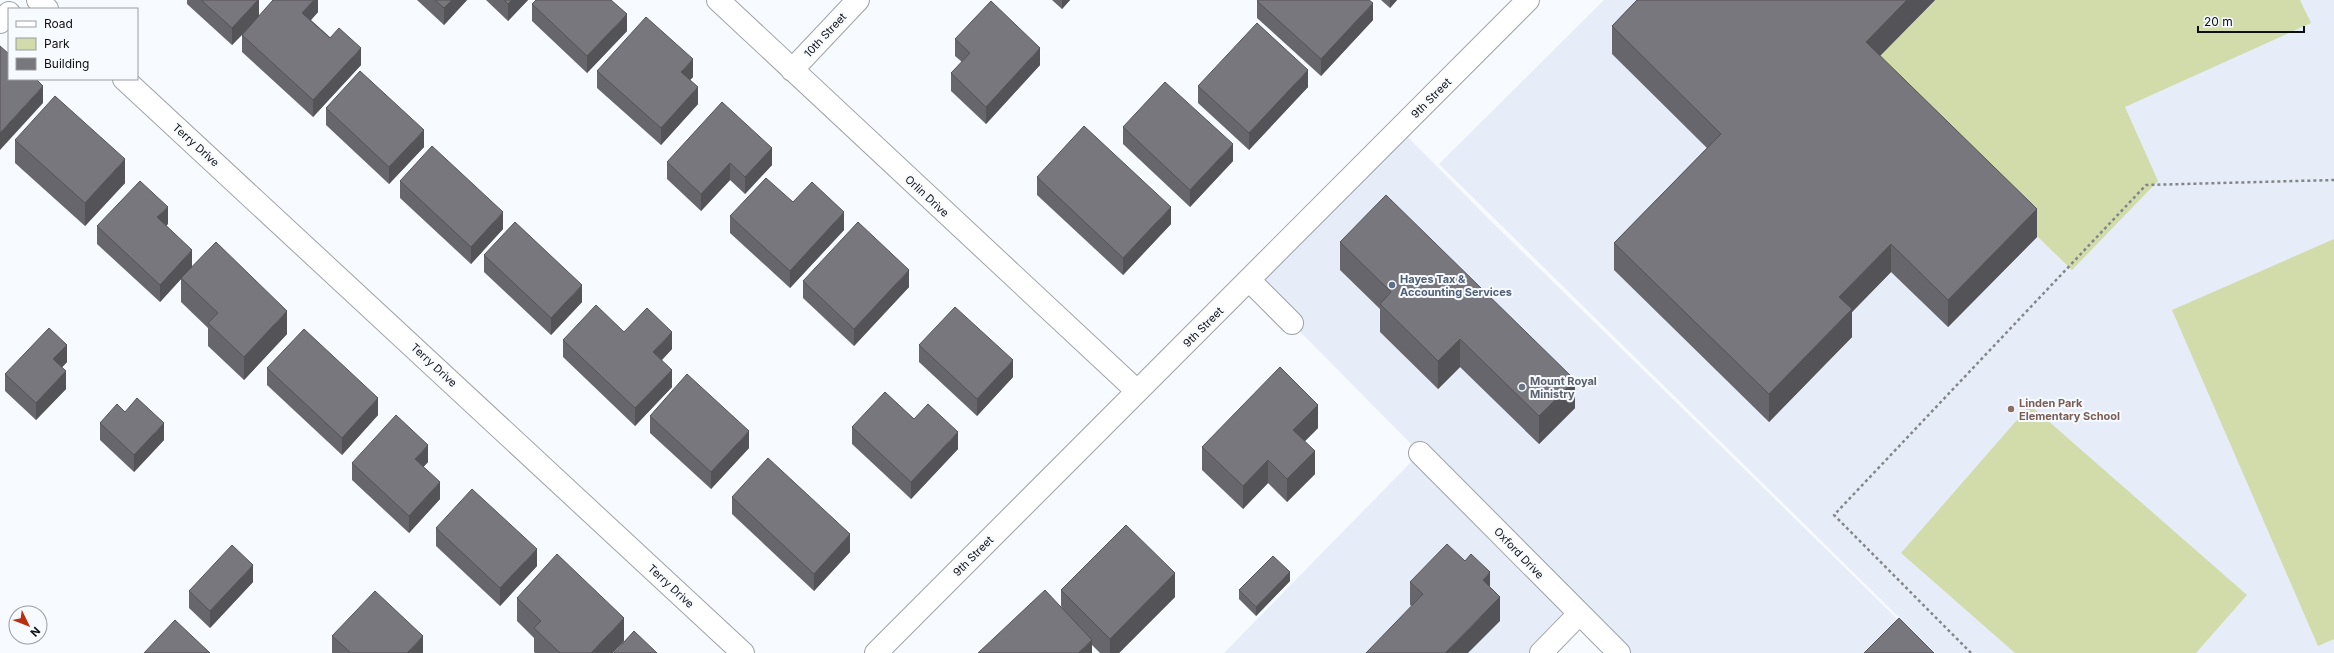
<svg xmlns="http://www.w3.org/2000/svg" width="2334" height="653" viewBox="0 0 2334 653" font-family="Inter,sans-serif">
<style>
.built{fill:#e6edf9}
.green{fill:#d1dcaa}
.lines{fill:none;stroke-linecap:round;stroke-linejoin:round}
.street-casing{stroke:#9ea2a7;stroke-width:24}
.secondary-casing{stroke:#9ea2a7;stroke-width:24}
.path{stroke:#838589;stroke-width:2.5;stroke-dasharray:3 3;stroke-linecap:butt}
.street{stroke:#fff;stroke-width:22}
.secondary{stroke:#fff;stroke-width:22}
.wall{fill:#67666c}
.shaded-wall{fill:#545358}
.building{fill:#78777d;stroke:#545358}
.service-dot{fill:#5c6f8a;stroke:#f7faff;stroke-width:1.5}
.worship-dot{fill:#6b7280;stroke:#f7faff;stroke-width:1.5}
.education-dot{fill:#8d6e63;stroke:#f7faff;stroke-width:1.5}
.labels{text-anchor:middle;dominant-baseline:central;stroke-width:4;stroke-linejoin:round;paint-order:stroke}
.street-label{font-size:11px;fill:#0e0f11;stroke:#f7faff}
.service-label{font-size:11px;font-weight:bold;fill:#4e5e75;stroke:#f7faff;text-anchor:start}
.worship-label{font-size:11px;font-weight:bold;fill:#5b616d;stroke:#f7faff;text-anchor:start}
.education-label{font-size:11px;font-weight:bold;fill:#785e54;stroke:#f7faff;text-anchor:start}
</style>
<rect width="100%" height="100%" fill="#f7faff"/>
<path class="built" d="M1604,0H2334V653H1935L1439,164Z
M1400,129L1492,222L1932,653H1619L1579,614L1541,653H1224L1420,453L1250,281Z"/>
<path class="green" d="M1935,0H2300L2311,23L2125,107L2158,181L2072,270L1866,70Z
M2334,239V639L2318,646L2172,310Z
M2030,405L2247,595L2196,653H2015L1901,553Z"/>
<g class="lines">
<defs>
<path id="street" d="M38,0L47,9
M718,0L1137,391
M0,22L9,13
M792,70L858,0
M124,79L743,653
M1250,281L1292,323
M1420,453L1619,653
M1541,653L1579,614"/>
<path id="secondary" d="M876,653L1528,0"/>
</defs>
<use href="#street" class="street-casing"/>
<use href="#secondary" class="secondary-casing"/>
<path class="path" d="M1971,653L1834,515L2146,185L2334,180"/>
<use href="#street" class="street"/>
<use href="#secondary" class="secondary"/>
</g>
<path class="wall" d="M187,0H259V16L318,0V12L311,20L361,65L313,117L242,52V35L246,31L232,45L187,4Z
M417,0H467L444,25Z
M486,0H528L508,21Z
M1052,0H1070L1062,9Z
M1381,0H1397L1390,8Z
M1637,0H1935L1880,56L2037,237L1948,327L1891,272L1852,312V337L1769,422L1614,270V243L1707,148L1612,54V26Z
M1257,1L1373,20L1321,76L1257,18Z
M532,4L627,31L587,73L532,21Z
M955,39L1040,65L986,124L951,91V73L962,62L955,56Z
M597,71L693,77L690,80L698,104L661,145L597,88Z
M1198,86L1308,87L1249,150L1198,103Z
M326,108L424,147L389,184L326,125Z
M1123,127L1233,161L1190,207L1123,144Z
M15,140L125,183L85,226L15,163Z
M772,148V165L745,194L730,180L701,211L667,179V162Z
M1037,177L1171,224L1123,275L1037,195Z
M400,181L503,229L471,264L400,198Z
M793,202L844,230L790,288L730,233V216Z
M168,224L166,225L192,267L287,334L244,380L208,346V328L181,302V279L160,302L97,244V226Z
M1340,242L1575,408L1539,444L1460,367L1438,389L1380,332V309L1340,270Z
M484,255L582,302L551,335L484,272Z
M803,281L909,287L854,346L803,298Z
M624,332L672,349L662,360L672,387L635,426L563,357V340Z
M919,345L1013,377L977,416L919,362Z
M67,362L62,367L66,389L36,420L5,391V374Z
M267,368L378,415L342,455L267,385Z
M125,412L164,440L134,472L100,440V423Z
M650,416L749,448L711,489L650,433Z
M914,419L958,449L911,499L852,444V427Z
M1318,428L1305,441L1315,474L1287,502L1268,483L1243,509L1202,470V447Z
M428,462L423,467L440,499L409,533L352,480V463Z
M732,497L850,552L814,591L732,514Z
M436,528L537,566L500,606L436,546Z
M1290,581L1256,616L1239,599V590Z
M253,582L210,628L189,608V591Z
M1410,582L1490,587L1500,621L1412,606L1410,605Z
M1061,590L1175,597L1119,653H1100L1092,645V653L1061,606Z
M517,598L624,641L613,653H535L534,652V638L517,621Z
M332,636L423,653H332Z"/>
<path class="shaded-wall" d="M258,0H259V16L232,45V28Z
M314,0H318V12L302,30V13Z
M452,0H467L444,25V8Z
M512,0H528L508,21V4Z
M1062,0H1070L1062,9Z
M1390,0H1397L1390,8Z
M1907,0H1935L1866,70V42Z
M1373,3V20L1321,76V59Z
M627,14V31L587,73V56Z
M361,48V65L313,117V100Z
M1040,48V65L986,124V107Z
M693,59V77L681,89V72Z
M1308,70V87L1249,150V133Z
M43,86V103L0,150V133Z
M698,87V104L661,145V128Z
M424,130V147L389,184V167Z
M1233,144V161L1190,207V190Z
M772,148V165L745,194V177Z
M125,159V183L85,226V203Z
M730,163V180L701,211V194Z
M168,207V224L157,235V217Z
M1171,207V224L1123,275V258Z
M2037,209V237L1948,327V300Z
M503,212V229L471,264V247Z
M844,212V230L790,288V271Z
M1891,244V272L1852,312V337L1769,422V394L1839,297Z
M192,250V267L160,302V285Z
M909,270V287L854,346V329Z
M582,285V302L551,335V318Z
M287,311V334L244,380V357Z
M672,332V349L653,369V352Z
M1460,339V367L1438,389V361Z
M67,345V362L53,377V359Z
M1013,360V377L977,416V399Z
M672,370V387L635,426V408Z
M66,371V389L36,420V403Z
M1575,380V408L1539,444V416Z
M378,398V415L342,455V438Z
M1318,405V428L1293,453V430Z
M164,423V440L134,472V455Z
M749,431V448L711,489V472Z
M958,432V449L911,499V482Z
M428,445V462L415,476V459Z
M1315,451V474L1287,502V479Z
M1268,460V483L1243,509V486Z
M440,482V499L409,533V516Z
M850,534V552L814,591V574Z
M537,549V566L500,606V588Z
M253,565V582L210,628V611Z
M1290,572V581L1256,616V607Z
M1490,572V596L1483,580Z
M1175,573V597L1119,653H1110V639Z
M1500,597V621L1468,653H1445Z
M624,618V641L613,653H591Z
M423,636V653H407Z
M1092,640V653H1078Z"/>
<path class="building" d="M201,0H258L232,28Z
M273,0H314L302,13L330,38L339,28L361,48L313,100L242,35Z
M435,0H452L444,8Z
M504,0H512L508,4Z
M536,0H611L627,14L587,56L532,4Z
M1258,0H1369L1373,3L1321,59L1257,1Z
M1637,0H1907L1866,42L2037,209L1948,300L1891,244L1839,297L1852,309L1769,394L1614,243L1721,134L1612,26Z
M991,1L1040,48L986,107L951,73L970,53L955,39Z
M646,17L693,59L681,72L698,87L661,128L597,71Z
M1257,23L1308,70L1249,133L1198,86Z
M0,46L9,54V79H36L43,86L0,133Z
M360,71L424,130L389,167L326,108Z
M1165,82L1233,144L1190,190L1123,127Z
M55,96L125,159L85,203L15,140Z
M722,102L772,148L745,177L730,163L701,194L667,162Z
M1084,126L1171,207L1123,258L1037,177Z
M432,146L503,212L471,247L400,181Z
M766,178L793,202L812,182L844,212L790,271L730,216Z
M140,181L168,207L157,217L192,250L160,285L97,226Z
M1386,195L1575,380L1539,416L1460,339L1438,361L1380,304L1391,292L1340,242Z
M515,222L582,285L551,318L484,255Z
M858,222L909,270L854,329L803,281Z
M216,242L287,311L244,357L208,323L218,313L181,278Z
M596,305L624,332L647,308L672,332L653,352L672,370L635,408L563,340Z
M955,307L1013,360L977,399L919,345Z
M49,328L67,345L53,359L66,371L36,403L5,374Z
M304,329L378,398L342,438L267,368Z
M1280,367L1318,405L1293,430L1315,451L1287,479L1268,460L1243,486L1202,447Z
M687,374L749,431L711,472L650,416Z
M885,392L914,419L928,404L958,432L911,482L852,427Z
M137,398L164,423L134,455L100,423L117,404L125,412Z
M396,415L428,445L415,459L440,482L409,516L352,463Z
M768,458L850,534L814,574L732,497Z
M472,489L537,549L500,588L436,528Z
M1126,525L1175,573L1110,639L1061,590Z
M1447,544L1465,561L1471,554L1490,572L1483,580L1500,597L1445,653H1366L1423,594L1410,582Z
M232,545L253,565L210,611L189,591Z
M557,554L624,618L591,653H560L534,628L541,621L517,598Z
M1273,556L1290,572L1256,607L1239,590Z
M1045,590L1092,640L1078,653H978Z
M375,591L423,636L407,653H351L332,636Z
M1899,618L1934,653H1864Z
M175,620L210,653H144Z
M634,631L657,653H614Z"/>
<circle class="service-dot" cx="1392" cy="285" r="4"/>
<circle class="worship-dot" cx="1522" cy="387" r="4"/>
<circle class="education-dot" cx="2011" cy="409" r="4"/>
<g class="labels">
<g class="street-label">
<text transform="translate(825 35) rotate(-47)">10th Street</text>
<text transform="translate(1431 98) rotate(-45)">9th Street</text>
<text transform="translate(196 145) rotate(42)">Terry Drive</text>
<text transform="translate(927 196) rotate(43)">Orlin Drive</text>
<text transform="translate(1203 327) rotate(-45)">9th Street</text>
<text transform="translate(434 365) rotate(43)">Terry Drive</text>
<text transform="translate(1519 553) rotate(46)">Oxford Drive</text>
<text transform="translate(973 556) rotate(-45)">9th Street</text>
<text transform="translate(671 586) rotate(43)">Terry Drive</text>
</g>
<g class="service-label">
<text x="1400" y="279">Hayes Tax &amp;<tspan x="1400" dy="13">Accounting Services</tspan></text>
</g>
<g class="worship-label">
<text x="1530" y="381">Mount Royal<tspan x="1530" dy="13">Ministry</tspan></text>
</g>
<g class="education-label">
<text x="2019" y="403">Linden Park<tspan x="2019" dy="13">Elementary School</tspan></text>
</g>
</g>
<rect x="8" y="8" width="130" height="72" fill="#f7faff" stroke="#9a9ca0"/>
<rect x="16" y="21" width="20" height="6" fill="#ffffff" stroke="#9a9ca0"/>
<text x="44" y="28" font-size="12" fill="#0e0f11">Road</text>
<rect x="16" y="38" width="20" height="12" fill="#d1dcaa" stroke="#9a9ca0"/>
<text x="44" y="48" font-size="12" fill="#0e0f11">Park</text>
<rect x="16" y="58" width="20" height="12" fill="#78777d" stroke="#9a9ca0"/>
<text x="44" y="68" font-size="12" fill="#0e0f11">Building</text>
<g transform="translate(28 625) rotate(133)"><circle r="19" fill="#f7faff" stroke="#9a9ca0"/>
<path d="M0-3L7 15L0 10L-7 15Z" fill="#b92e0f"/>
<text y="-6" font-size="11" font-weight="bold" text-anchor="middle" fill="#0e0f11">N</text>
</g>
<path d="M2198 26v6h106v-6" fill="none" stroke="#0e0f11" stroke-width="2"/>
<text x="2204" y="26" font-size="12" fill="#0e0f11" stroke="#f7faff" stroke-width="3" paint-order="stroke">20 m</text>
</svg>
